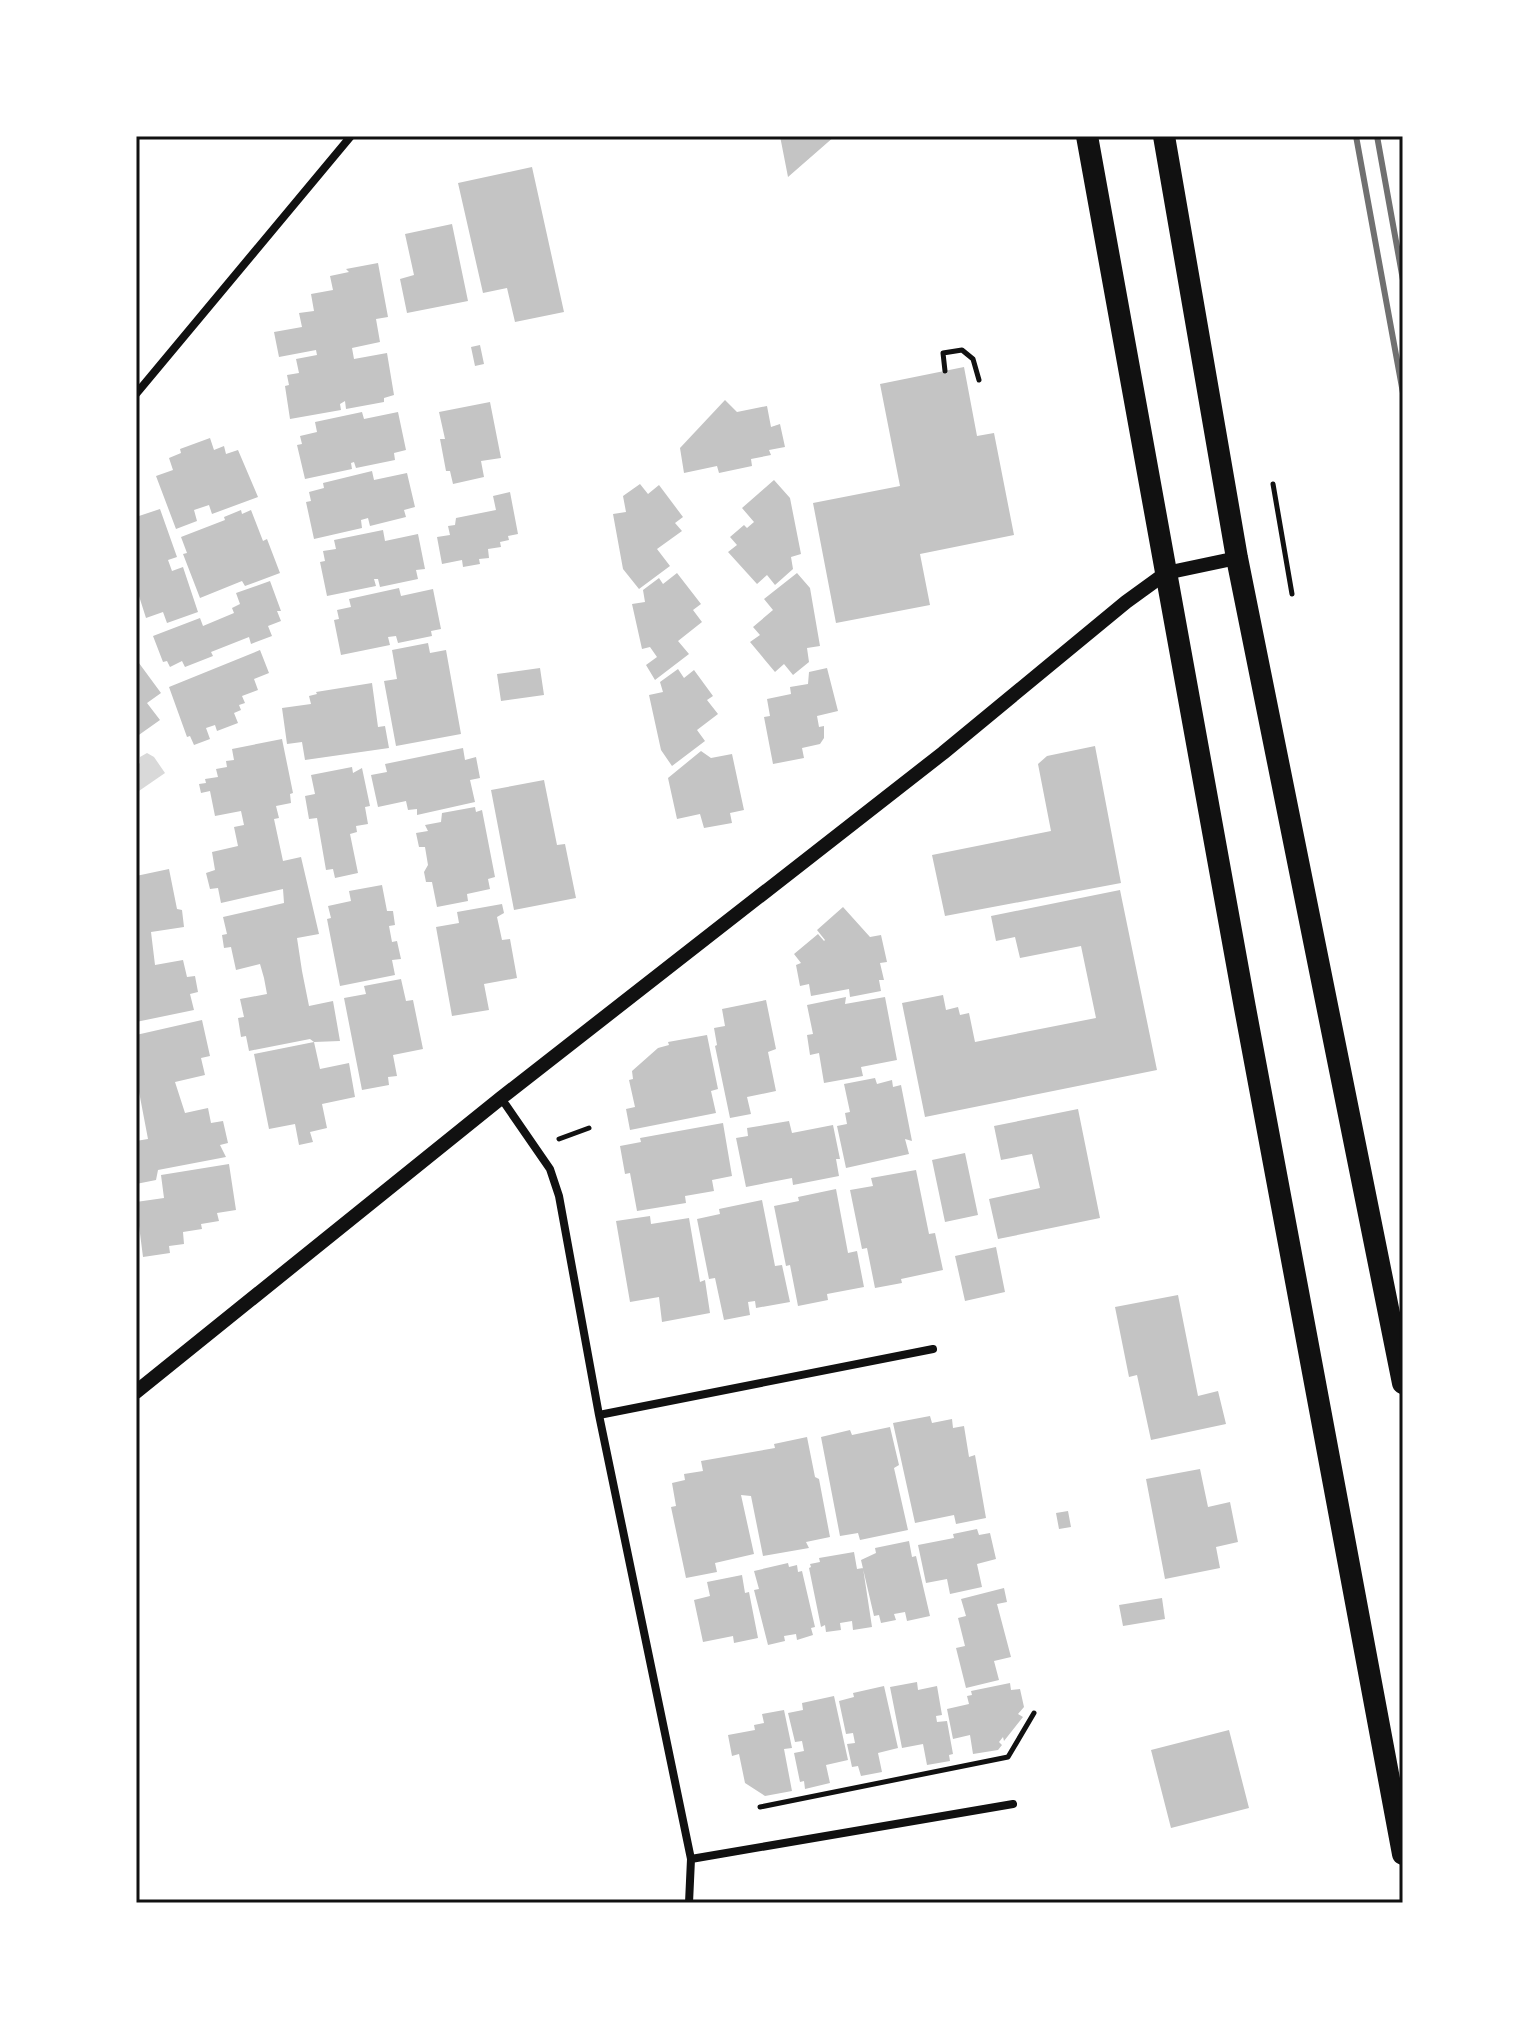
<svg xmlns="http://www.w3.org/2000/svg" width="1539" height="2039" viewBox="0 0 1539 2039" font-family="Signika,sans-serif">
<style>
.water{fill:#d9d9d9}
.building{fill:#c4c4c4}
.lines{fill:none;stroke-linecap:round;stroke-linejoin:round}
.path{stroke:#111;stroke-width:5}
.minor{stroke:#111;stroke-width:8}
.tertiary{stroke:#111;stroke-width:14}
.trunk{stroke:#111;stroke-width:22}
.rail{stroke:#707070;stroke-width:6}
.neatline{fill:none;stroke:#111;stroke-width:3}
</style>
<rect width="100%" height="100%" fill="#fff"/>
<path class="water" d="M147,753L154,757L165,773L136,793V766L140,763V757Z"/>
<path class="building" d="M780,136H835L788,177Z
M532,167L564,312L515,322L507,288L483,293L458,183Z
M452,224L468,301L407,313L400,279L414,275L405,234Z
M378,263L388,317L376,319L380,342L352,348L354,359L387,353L394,395L384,398V402L346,409L345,401L340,404L341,410L290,419L285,386L289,385L287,375L299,373L296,359L317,355L316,350L279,357L274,332L302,327L299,313L314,311L311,294L333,290L330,276L349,272L346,269Z
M480,345L484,364L475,366L471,347Z
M964,367L977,436L994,433L1014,535L920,554L930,605L836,623L813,503L900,486L880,384Z
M725,400L737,412L767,406L771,427L780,424L785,447L769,450L771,455L751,459L752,466L719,473L717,466L684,473L680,448Z
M490,402L501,458L481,461L484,477L453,484L450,471H446L440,439H445L439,412Z
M362,412L364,419L398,412L406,450L394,453L395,460L356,468L354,462L351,463L352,469L305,479L297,445L302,444L300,436L317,432L315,422Z
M210,438L214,450L224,446L226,454L238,450L258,497L212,514L209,505L194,510L197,521L176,529L156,476L173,470L169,458L181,453L180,449Z
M372,471L374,480L407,473L415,507L404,510L406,517L370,526L368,518L361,520L362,528L314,539L306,502L311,501L309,492L324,488L323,483Z
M774,480L790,498L801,554L791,557L793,569L775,585L767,575L757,584L728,552L737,545L730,537L744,525L747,528L754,522L742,508Z
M640,484L648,494L659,485L683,517L675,523L682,531L657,549L670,566L639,589L623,569L613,514L626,512L623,496Z
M510,492L518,534L508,536L509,540L500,542L501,547L488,549L489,558L479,559L480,564L463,567L462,560L442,564L437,537L450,535L448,526L455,525L456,518L496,510L493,496Z
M160,509L177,557L168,560L172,571L183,567L198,612L167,623L163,612L146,618L139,596L136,597V517Z
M241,510L242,514L251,510L263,541L267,539L280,573L245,586L242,581L200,598L183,554L187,553L181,537L225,520L224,517Z
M383,530L385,541L418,534L425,569L416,570L418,579L380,587L378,579H374L376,586L327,596L320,562L325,561L323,551L336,549L334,540Z
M677,573L701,604L693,610L702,622L678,641L689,654L655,680L646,665L657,657L650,647L642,649L632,604L645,602L643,590L659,578L663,584Z
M797,573L810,588L820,646L807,648L809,662L793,675L784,664L775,672L750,642L760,635L753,627L773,610L764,599Z
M270,581L281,611H277L281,621L268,626L272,636L251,644L249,637L211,652L213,656L185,667L182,661L170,667L167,661L163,662L153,636L200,618L203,626L234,613L232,608L240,604L236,593Z
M399,588L401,596L433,589L441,629L431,631L432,636L398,643L396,636L388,637L390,645L341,655L334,620L339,619L337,610L351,607L349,599Z
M428,643L430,653L446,650L461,734L396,746L384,681L397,679L392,650Z
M260,650L269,673L254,679L258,690L242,696L245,703L239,705L241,710L234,713L238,723L217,731L215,725L206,728L210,739L194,745L190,736L187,737L169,687Z
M136,659L161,693L147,703L160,720L136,737Z
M540,668L544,695L501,701L497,674Z
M827,668L838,711L817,716L819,727L824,726V738L820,744L802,748L804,758L773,764L764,717L770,716L767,699L791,694L790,687L808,684L809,672Z
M678,669L684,678L694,670L713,696L707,700L718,714L697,730L705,741L672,766L661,750L649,695L663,692L660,682Z
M372,683L378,727L385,726L389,748L305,760L302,742L287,744L282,708L311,704L309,696L317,694L316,692Z
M282,739L293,793L290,794L291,803L276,806L279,818L274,819L283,861L301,857L319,934L297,938L302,971L309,1006L333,1001L340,1041L314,1042L320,1069L349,1063L355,1097L322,1104L327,1128L310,1132L313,1142L299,1145L295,1124L269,1129L254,1054L314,1042L310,1039L249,1051L246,1036L241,1037L238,1018L244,1017L240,999L267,994L264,978L260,964L236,970L231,947L224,948L222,935L227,934L223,917L284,903L283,889L221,903L218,888L210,889L206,873L215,870L212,852L238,846L234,827L244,825L241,811L215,816L210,791L201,793L199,784L206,783L205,779L218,777L216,769L227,767L226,761L234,760L232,749Z
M1095,746L1121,883L945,916L932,855L1051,831L1038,764L1047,756Z
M463,748L465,760L476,757L480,778L470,780L475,802L417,815V809L408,810L406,801L378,807L371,775L387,772L385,764Z
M701,751L711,758L732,754L744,810L730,813L732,823L704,828L700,814L677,819L668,778Z
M352,767L353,773L362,768L370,806L365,807L368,824L356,826L357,832L350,834L358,873L335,878L333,869L326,870L317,818L309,819L305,796L315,794L311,775Z
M544,780L557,845L565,844L576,898L514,910L491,790Z
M475,807L476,812L482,810L495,877L488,879L490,889L467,894L468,901L437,907L432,882H426L424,872L428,865L425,847H419L416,833L428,831L425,825L441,822L442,813Z
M169,869L177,909L182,910L184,927L151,932L155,965L183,960L187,977L195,976L198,992L190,994L194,1010L136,1022V876Z
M382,885L387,911H393L395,925L389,926L392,942L397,941L401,959L392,960L395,975L340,986L327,919L331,918L328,906L351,901L349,891Z
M1120,890L1157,1070L925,1117L902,1003L943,995L946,1010L958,1007L960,1015L969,1013L975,1042L1096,1018L1081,946L1020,958L1015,937L996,941L991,916Z
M502,904L504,913L497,917L502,940L510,939L517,978L484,984L489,1010L452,1016L436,927L459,923L457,912Z
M843,907L870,937L881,935L887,962L880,963L884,980H879L881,991L850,997L849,989L811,996L809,984L800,986L796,965L801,963L794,954L818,934L824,941L825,940L817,930Z
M401,979L406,1001L413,1000L423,1049L393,1055L397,1076L388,1077L389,1085L362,1090L344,998L366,994L364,986Z
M846,997L845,1004L885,997L897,1060L861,1067L863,1076L824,1083L819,1053L810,1055L807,1035L813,1034L807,1005Z
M766,1000L776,1049L768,1052L776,1091L747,1097L751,1114L730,1118L715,1046L717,1045L714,1028L725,1026L722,1009Z
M202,1020L210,1056L201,1058L205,1075L175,1082L185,1113L208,1108L211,1123L223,1121L228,1143L220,1145L226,1157L158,1170L156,1180L136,1184V1141L148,1139L136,1076V1035Z
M707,1035L718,1089L711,1091L716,1113L630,1130L626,1109L635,1107L629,1080L633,1079L632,1071L658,1048L669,1045L668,1042Z
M875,1078L877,1084L892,1080L893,1087L901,1085L912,1141L905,1139L909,1154L846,1168L837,1126L847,1124L845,1113L850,1112L844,1084Z
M1078,1109L1100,1218L998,1239L989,1199L1040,1188L1032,1154L1001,1160L994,1126Z
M789,1121L792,1133L833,1125L840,1159H836L839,1176L793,1185L792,1178L746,1187L736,1138L748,1136L747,1128Z
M723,1123L732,1176L712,1180L714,1191L685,1196L686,1203L637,1211L630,1173L625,1174L620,1146L641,1142L640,1138Z
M965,1153L978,1215L945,1222L932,1160Z
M229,1164L236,1210L217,1213L219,1221L201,1224L202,1229L183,1232L184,1244L169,1246L170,1253L143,1257L136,1202L164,1198L161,1175Z
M916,1170L929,1234L935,1233L943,1270L901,1279L902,1283L875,1288L867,1248L862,1249L850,1190L873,1186L871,1178Z
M836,1189L848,1253L857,1251L864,1287L827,1294L828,1300L798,1306L790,1265L786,1266L774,1206L799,1201L798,1197Z
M762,1200L775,1266L782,1265L790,1302L756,1308L755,1301L748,1302L750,1315L724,1320L715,1278L709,1279L697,1219L720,1214L719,1209Z
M650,1216L651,1224L689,1218L700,1282L705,1280L710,1313L662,1322L659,1297L630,1302L616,1221Z
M996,1247L1005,1292L965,1301L955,1256Z
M1178,1295L1198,1396L1218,1391L1226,1424L1151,1440L1137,1375L1129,1377L1115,1307Z
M930,1416L932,1423L952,1419L953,1428L964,1426L969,1457L975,1455L986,1518L956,1524L954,1515L915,1523L893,1423Z
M890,1427L899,1465L894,1468L908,1530L860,1540L858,1533L840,1536L821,1437L850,1430L852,1435Z
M807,1437L815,1477L819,1479L830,1537L806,1542L809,1548L763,1556L751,1496L741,1495L754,1554L715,1563L717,1572L686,1578L671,1507L676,1506L672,1483L685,1480L684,1474L703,1471L701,1461L775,1448L774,1444Z
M1200,1469L1208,1507L1230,1502L1238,1542L1216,1547L1220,1568L1165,1579L1146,1479Z
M1068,1511L1071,1527L1059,1529L1056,1513Z
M977,1529L979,1535L990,1533L996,1559L977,1564L982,1587L950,1594L947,1579L926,1583L918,1545L954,1538L953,1534Z
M909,1541L912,1557L916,1556L930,1616L907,1621L905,1612L894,1614L896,1620L881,1623L879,1615L874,1616L861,1560L876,1553L875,1548Z
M854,1552L857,1569L863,1568L872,1627L853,1630L852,1621L840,1623L841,1630L826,1632L825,1625L821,1627L809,1568L811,1567L810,1564L820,1562L819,1558Z
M788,1563L789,1567L797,1565L798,1572L802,1571L815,1627L811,1628L813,1635L797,1640L796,1634L784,1636L785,1641L768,1645L754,1590L759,1589L754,1571Z
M742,1575L745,1593L749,1592L758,1638L734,1643L733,1636L703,1642L694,1600L710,1596L707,1582Z
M1004,1588L1007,1602L997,1604L1011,1657L994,1661L999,1680L966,1688L956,1648L965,1646L958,1618L966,1616L961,1599Z
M1162,1598L1165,1619L1123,1626L1119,1605Z
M917,1682L918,1690L937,1686L942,1715L936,1716L937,1722L947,1721L953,1754L949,1755L950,1761L927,1765L923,1744L902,1748L890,1687Z
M1010,1683L1011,1690L1020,1689L1024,1707L1018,1714L1023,1717L1004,1741L1003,1737L999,1742L1002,1745L998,1750L973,1754L970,1735L953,1739L947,1709L969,1704L967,1696L972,1695L971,1691Z
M884,1686L898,1748L878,1753L882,1772L861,1776L858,1766L852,1767L847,1744L855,1743L853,1733L846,1734L839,1701L854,1697L853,1693Z
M834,1696L848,1760L826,1765L830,1783L805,1789L804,1781L800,1782L794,1753L804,1751L802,1741L795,1742L788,1713L803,1710L802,1703Z
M784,1710L792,1748L784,1749L792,1791L765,1796L745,1783L739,1754L732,1756L728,1735L755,1730L754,1725L764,1723L762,1714Z
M1229,1730L1249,1808L1171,1828L1151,1750Z"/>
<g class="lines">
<path class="path" d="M945,371L943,353L962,350L973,359L979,380
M1273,484L1292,594
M559,1139L589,1128
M760,1807L1008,1757L1034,1713"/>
<path class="minor" d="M136,394L351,136
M501,1098L550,1169L559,1196L599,1415L691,1859L689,1903
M599,1415L933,1349
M691,1859L1013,1804"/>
<path class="tertiary" d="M136,1392L501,1098L943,753L1126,602L1166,573L1237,558"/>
<path class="trunk" d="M1087,136L1245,1008L1403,1854
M1164,136L1237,558L1403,1383"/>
<path class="rail" d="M1356,136L1403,393
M1377,136L1403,280"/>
</g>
<rect width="1539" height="2039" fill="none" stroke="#ffffff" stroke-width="276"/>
<rect x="138" y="138" width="1263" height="1763" class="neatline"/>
</svg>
